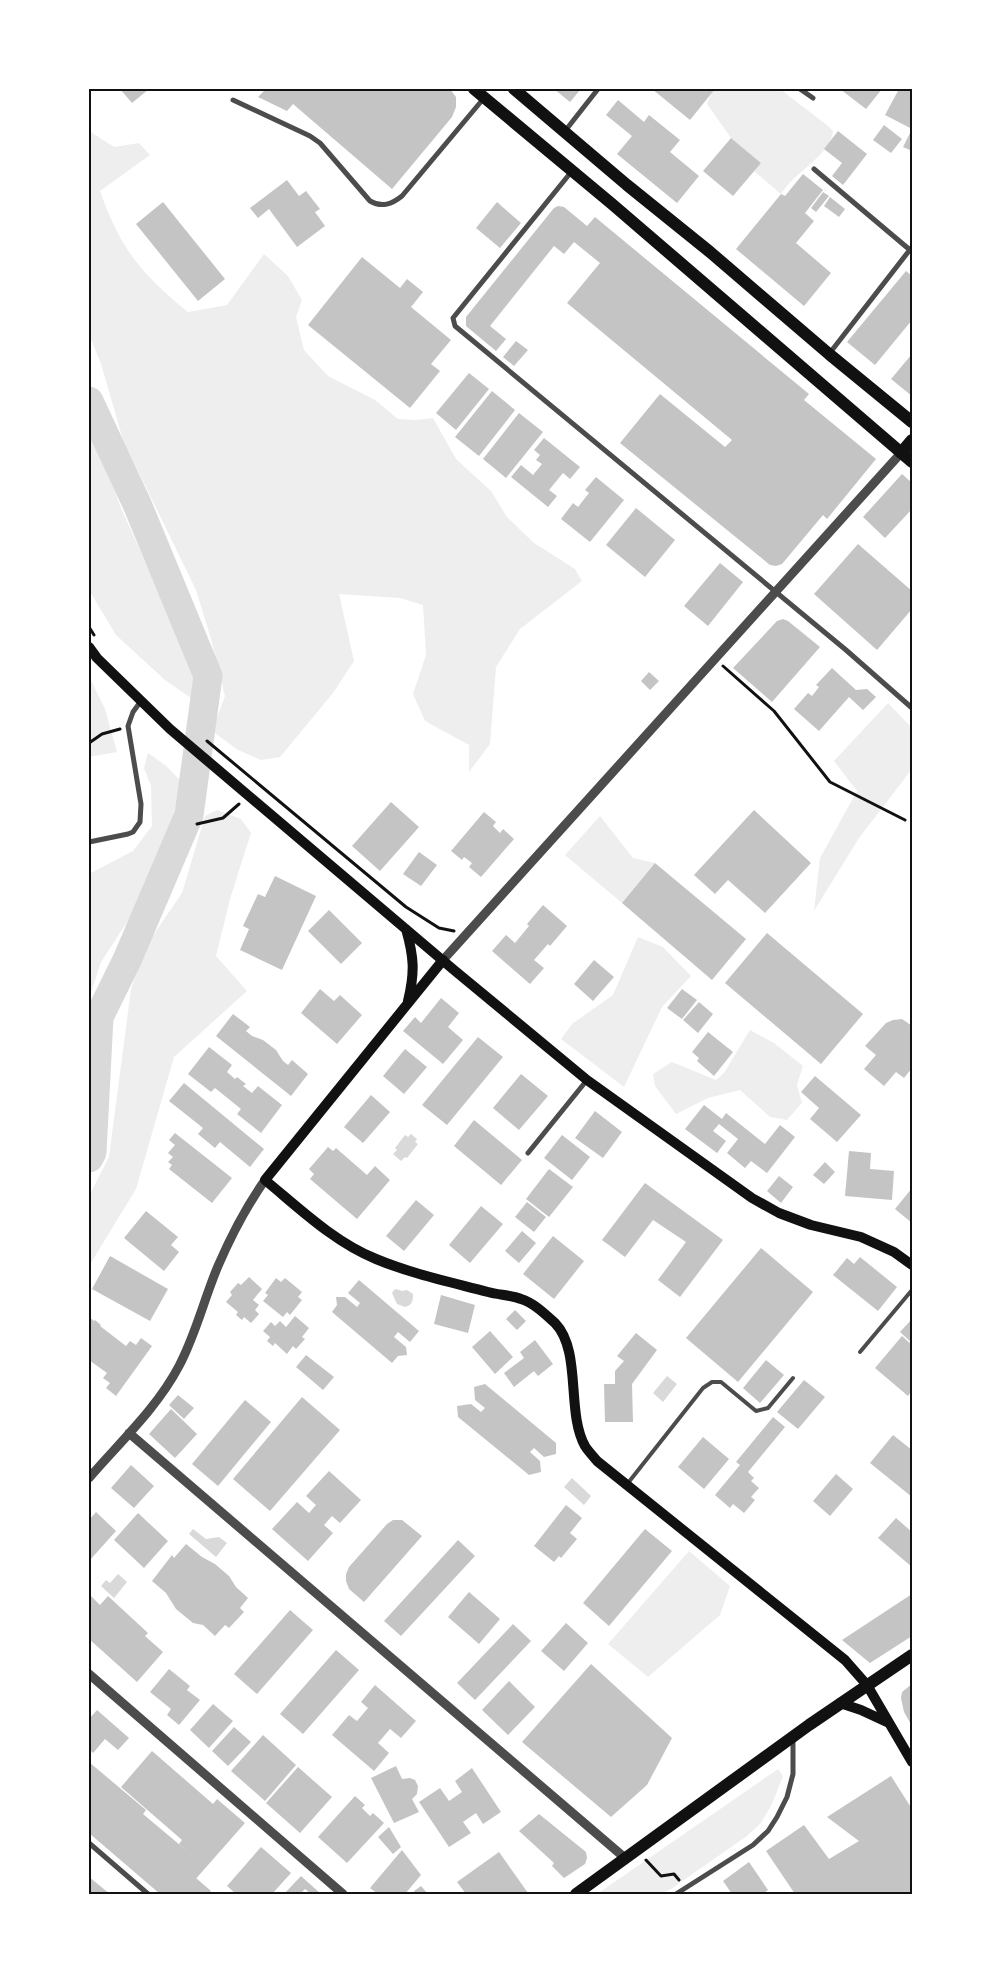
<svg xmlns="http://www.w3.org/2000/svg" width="1001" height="1983" viewBox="0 0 1001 1983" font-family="Cabin,sans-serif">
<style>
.green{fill:#eee}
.water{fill:#d9d9d9}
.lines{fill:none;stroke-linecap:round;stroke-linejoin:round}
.river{stroke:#d9d9d9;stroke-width:29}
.building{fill:#c4c4c4}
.path{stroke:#111;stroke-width:3}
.service{stroke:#4c4c4c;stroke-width:4}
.minor{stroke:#4c4c4c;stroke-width:5}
.tertiary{stroke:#4c4c4c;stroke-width:9}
.secondary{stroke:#111;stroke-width:10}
.primary{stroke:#111;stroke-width:12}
.neatline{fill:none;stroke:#111;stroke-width:2}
</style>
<rect width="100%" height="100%" fill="#fff"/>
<path class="green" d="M713,89H780L828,126L833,131C831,155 794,172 781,194L754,171L761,163L731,138L707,104Z
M89,131L114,147L139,143L150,155L100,191C120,248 141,274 188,312L227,305L264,254L288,276L302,300L296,317L304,350L328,376L375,400L398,419L416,420L433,418L456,459L491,491L507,517L534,543L575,569L582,581L520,629L496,667L490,744L469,772V745L425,721L413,694L426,655L423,605L400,598L339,594L354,661L333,693L280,757L261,760L238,750L212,731L225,696L211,639L196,590L123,440L101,364L89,334Z
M89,420L121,508L189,659L200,687L194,700L165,680L116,635L89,590Z
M89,676L105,709L117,752L89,757Z
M888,703L912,728V769L859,838L814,911L820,858L857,791L834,761Z
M148,753L165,765L182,782L168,838L131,916L101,962L89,998V874L133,851L152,826L151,786L144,768Z
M217,810L241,819L251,833L230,899L216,956L247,991L174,1057L136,1189L89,1266V1196L109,1157L131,989L145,947L182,893L205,816Z
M600,816L633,858L655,863L622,903L565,855Z
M638,937L663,947L691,976L662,1007L624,1087L561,1039L572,1024L613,995Z
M750,1030L774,1043L803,1066L797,1085L802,1103L787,1120L770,1117L740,1090L708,1098L676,1114L655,1086L653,1074L672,1062L716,1080L724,1073Z
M689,1551L730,1586L720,1615L648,1677L608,1644Z
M778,1769L783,1776L772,1804L761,1823L747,1836L671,1889L660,1894H597Z"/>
<path class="water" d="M411,1134L417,1139L415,1142L418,1144L407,1158L405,1157L401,1161L393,1154L397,1150L395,1148L405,1135L408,1137Z
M396,1289L402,1291L407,1290L413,1294C413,1302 412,1305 405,1307L397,1304L392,1293L394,1290Z
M667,1376L677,1384L663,1402L653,1393Z
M572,1478L591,1496L584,1505L564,1487Z
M193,1529L206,1539L219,1537L227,1543L216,1557L189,1534Z
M118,1574L127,1582L114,1598L101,1586L106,1580L110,1583Z"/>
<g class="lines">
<path class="river" d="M89,401L137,504L208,676L189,815L127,960L99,1017L92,1152L89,1158"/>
</g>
<path class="building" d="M120,89H149L132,103Z
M266,89H450L456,97V107L452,117L392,189L293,104L287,111L258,97Z
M554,89H581L570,102Z
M652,89H715L690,120Z
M840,89H882L866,109Z
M899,89L912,90V151L903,147L912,129L885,115Z
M618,100L644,122L649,115L680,140L670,152L699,176L677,203L617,154L632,136L606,115Z
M884,125L902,139L891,153L873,140Z
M838,131L867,154L843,185L832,176L842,163L824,149Z
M731,138L761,163L733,196L703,171Z
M803,174L823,190L805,213L814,221L796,243L831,273L804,306L736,249L781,194L785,196Z
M287,180L299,196L306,191L320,209L315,212L325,226L297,247L269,209L258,218L250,208Z
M823,192L829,196L816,212L811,208Z
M830,197L845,209L839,217L824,206Z
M163,202L225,279L198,301L136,224Z
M497,202L521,223L500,248L476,228Z
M558,206L564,207L587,226L595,217L809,394L804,400L876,459L827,519L823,515L782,564L776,566L770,565L620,443L660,394L725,447L732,440L567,303L600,263L574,242L564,254L554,246L490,326L506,339L496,351L466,326V317L554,208Z
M362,257L400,288L407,279L423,292L411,307L451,340L431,364L440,371L410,408L308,325Z
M906,271L912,276V320L875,365L847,342Z
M516,341L528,350L514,366L503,357Z
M912,354V396L891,379Z
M469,373L489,389L456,430L436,413Z
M492,391L515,410L479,456L455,437Z
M519,413L543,432L506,478L483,459Z
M544,438L580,467L570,479L563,473L549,490L557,496L548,507L511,477L521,465L533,475L542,464L536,460L540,455L534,450Z
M902,474L912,483V509L885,538L863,517Z
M596,477L624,500L590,542L561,519L573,503L578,507L589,493L585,490Z
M636,508L675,540L645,577L606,545Z
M858,544L912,591V609L877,650L814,594Z
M720,563L743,582L708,626L684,606Z
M783,619L788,621L820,647L772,702L733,668L777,621Z
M832,668L856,690L867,689L876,697L863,710L849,697L819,731L794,709L808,693L812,696L819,687L816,685Z
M649,672L659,681L650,690L641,681Z
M391,802L419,827L380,871L352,846Z
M754,810L811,863L765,913L728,880L715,894L694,875Z
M484,812L496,822L493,826L500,833L503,829L514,839L481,877L469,867L472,863L464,857L462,860L451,851Z
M419,852L437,865L421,886L403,874Z
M655,863L746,939L712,980L622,903Z
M275,876L316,896L282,970L240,950L249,929L243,926L258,894L265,897Z
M543,905L567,926L550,946L548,944L534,960L544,968L530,984L492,951L506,935L515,943L529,926L527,924Z
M329,910L362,943L341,964L308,931Z
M767,933L863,1014L821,1064L725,983Z
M594,960L614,977L593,1001L574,984Z
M320,989L334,1001L340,995L362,1015L337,1044L301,1013Z
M682,989L697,1000L682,1019L667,1008Z
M441,998L459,1013L448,1027L463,1040L443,1064L403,1031L415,1017L421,1023Z
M699,1002L713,1014L698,1033L683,1020Z
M233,1014L250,1027L246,1031L252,1036L263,1040L276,1050L283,1061L288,1065L292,1060L308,1074L291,1096L216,1036Z
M902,1019L912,1026V1068L904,1078L896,1072L884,1086L864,1069L876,1055L865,1046L886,1023L893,1020Z
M708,1032L733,1052L714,1076L697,1061L699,1058L692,1052Z
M478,1037L503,1057L447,1125L422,1105Z
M209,1047L232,1065L227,1072L235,1079L237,1077L246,1084L243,1086L252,1093L258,1086L282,1105L261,1133L237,1114L241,1109L215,1088L211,1092L188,1074Z
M405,1049L427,1067L404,1094L383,1076Z
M521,1074L548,1096L519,1130L493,1108Z
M815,1076L861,1115L837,1142L810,1119L819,1108L801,1092Z
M184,1083L264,1149L250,1167L220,1142L215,1148L198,1134L203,1128L169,1101Z
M371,1095L390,1112L363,1143L344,1127Z
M704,1105L722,1119L726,1113L765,1144L780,1125L795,1137L767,1173L751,1161L745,1168L727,1153L738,1139L719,1124L713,1131L726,1141L717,1153L685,1129Z
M595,1111L622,1132L603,1158L575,1138Z
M474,1120L522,1160L501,1185L454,1146Z
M175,1133L232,1178L212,1203L169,1169L172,1165L168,1162L173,1157L168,1153L175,1145L169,1140Z
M562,1135L590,1157L572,1180L544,1158Z
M328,1147L333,1151L336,1148L367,1175L375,1166L390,1180L357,1219L310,1179L314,1174L309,1169Z
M849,1151L871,1153L870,1169L894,1171L892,1200L845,1196Z
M825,1162L835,1172L824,1184L813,1175Z
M549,1169L573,1187L549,1217L526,1199Z
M779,1176L793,1187L781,1203L767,1191Z
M645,1183L723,1240L680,1297L658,1280L686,1242L653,1220L625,1257L602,1240Z
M912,1188V1223L895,1209Z
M416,1200L434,1215L404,1251L386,1236Z
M527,1202L546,1217L534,1232L515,1217Z
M481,1206L503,1224L470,1263L449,1245Z
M146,1211L178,1237L171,1245L179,1252L164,1271L124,1238Z
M522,1231L536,1243L519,1263L505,1251Z
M553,1236L584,1261L554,1299L523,1274Z
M761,1248L813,1292L738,1382L686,1338Z
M110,1256L168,1289L150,1321L92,1289Z
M860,1257L897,1287L878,1311L833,1275L847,1258L854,1264Z
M249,1277L262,1289L253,1300L259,1305L255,1310L259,1314L251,1323L244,1317L242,1320L236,1315L238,1312L226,1302L232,1295L230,1292L238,1283L241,1285Z
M276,1278L281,1282L285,1278L302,1292L298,1297L302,1300L290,1315L287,1312L283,1317L263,1301L268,1295L265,1293Z
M359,1280L419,1331L410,1342L398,1332L394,1337L406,1347L407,1355L398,1356L392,1363L332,1312L337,1305L336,1297H345L357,1307L360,1303L348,1293Z
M441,1295L475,1305L468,1333L434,1324Z
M515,1310L526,1321L517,1330L506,1319Z
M295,1316L309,1328L302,1337L305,1339L296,1349L293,1346L287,1354L275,1343L273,1346L267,1341L270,1337L263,1331L271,1322L275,1326L280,1321L286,1327Z
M89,1317L94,1321L95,1320L101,1325L100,1326L126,1346L130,1341L136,1345L141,1338L152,1346L116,1396L106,1388L110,1383L103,1378L107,1373L89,1360Z
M912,1319V1343L900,1332Z
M490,1331L513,1357L495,1374L472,1347Z
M636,1333L657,1350L632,1384L633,1422H605L604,1384H615V1371L624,1361L617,1356Z
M902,1336L912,1345V1390L908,1396L875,1368Z
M535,1340L553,1364L538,1376L534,1371L514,1387L504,1373L524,1358L520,1352Z
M306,1355L334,1377L323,1390L296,1367Z
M766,1360L784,1375L760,1403L743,1388Z
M804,1380L825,1397L798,1429L777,1412Z
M485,1384L556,1443V1454L544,1457L534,1448L530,1452L540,1461L541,1472L529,1475L458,1417L457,1406L471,1404L481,1412L485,1408L475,1400L474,1387Z
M178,1395L194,1408L184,1419L169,1405Z
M302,1397L340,1430L270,1511L233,1479Z
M245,1400L271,1422L218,1486L192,1464Z
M171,1409L197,1434L175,1458L149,1434Z
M773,1417L785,1427L748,1472L754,1478L751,1481L759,1488L751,1497L755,1500L744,1513L733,1504L730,1508L715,1495L740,1465L736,1462Z
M893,1435L912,1450V1497L870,1463Z
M703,1437L729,1459L704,1489L678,1467Z
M131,1465L154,1486L134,1508L111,1488Z
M329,1471L361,1500L340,1523L332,1516L324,1525L333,1533L308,1561L272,1529L297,1502L309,1513L316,1505L306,1496Z
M836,1474L853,1489L830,1516L813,1501Z
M566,1505L582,1518L570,1533L577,1539L561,1558L559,1556L554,1562L534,1546Z
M96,1512L116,1531L90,1560L89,1520Z
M138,1513L168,1541L144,1568L114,1540Z
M896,1518L912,1532V1567L878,1538Z
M393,1520H402L422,1536L364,1602L349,1589L346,1581V1574L349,1567L387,1524Z
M645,1529L672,1551L609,1626L583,1603Z
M458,1540L475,1556L401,1636L384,1621Z
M186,1544L202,1557L215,1564L229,1576L236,1587L248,1598L240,1608L244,1612L229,1628L225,1625L215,1636L203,1625L193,1623L176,1609L166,1593L152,1581L172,1555L174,1558Z
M469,1592L500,1619L479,1644L448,1617Z
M89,1594L100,1605L108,1596L148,1633L145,1636L163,1652L137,1682L89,1639Z
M912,1594V1636L870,1663L842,1640Z
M290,1610L313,1630L257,1694L234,1674Z
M566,1623L588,1643L564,1671L541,1651Z
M513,1624L531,1641L475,1700L457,1683Z
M336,1650L359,1670L303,1734L280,1714Z
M591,1664L672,1738L647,1785L611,1817L522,1742Z
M169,1669L190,1686L187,1690L200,1700L179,1725L167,1715L171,1709L150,1692Z
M509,1681L535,1707L508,1735L482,1710Z
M912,1684V1726L904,1712L901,1698L902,1692Z
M375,1685L416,1721L401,1738L390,1729L378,1743L389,1753L374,1771L332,1735L349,1715L357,1721L368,1708L361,1702Z
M213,1704L233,1721L209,1748L190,1730Z
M97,1710L129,1738L118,1750L105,1739L93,1753L89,1749V1719Z
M234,1727L251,1742L228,1766L212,1751Z
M263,1735L296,1765L265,1801L231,1771Z
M152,1751L213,1804L217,1799L245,1823L186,1890L196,1878L211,1891L208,1894H160L89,1833V1762L146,1810L143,1814L193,1856L179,1844L182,1840L121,1787Z
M396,1766L402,1779L410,1778L415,1780L418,1786L417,1794L412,1799L419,1812L394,1823L371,1778Z
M298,1767L332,1797L300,1833L266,1803Z
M472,1768L501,1812L483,1824L476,1813L463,1822L471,1833L449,1847L419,1802L440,1788L449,1801L462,1792L455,1781Z
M891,1776L912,1809V1890L906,1894H795L766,1851L804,1825L829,1859L859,1841L827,1817Z
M355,1796L365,1805L362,1808L370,1816L373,1813L384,1823L347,1863L318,1837Z
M539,1814L586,1852L587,1858L585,1864L564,1878L552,1866L554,1863L519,1831Z
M389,1827L401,1847L393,1854L378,1837Z
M261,1847L291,1873L272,1894H236L227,1886Z
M402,1850L421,1875L405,1894H378L370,1888Z
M499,1852L528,1893L466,1894L457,1882Z
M749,1862L768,1890L763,1894H732L723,1881Z
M301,1876L321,1894H311L305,1889L300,1894H284Z
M89,1877L110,1894H89Z
M421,1886L428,1894H416L414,1891Z"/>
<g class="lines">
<path class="path" d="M89,627L94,635
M723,666L774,711L830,782L905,820
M207,741L406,907L439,928L454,931
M89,743L102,734L120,729
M197,824L223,818L239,804
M646,1860L661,1876L674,1874L679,1880"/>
<path class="service" d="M860,1352L912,1290
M628,1483L703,1388L712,1382H721L756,1411L768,1408L793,1378"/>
<path class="minor" d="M800,89L813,98
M233,100L310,136L320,143L370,201C382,208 392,204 402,196L484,98
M565,131L598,89
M814,169L910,250
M572,171L453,318L455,326L846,650L912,708
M829,354L912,247
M89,842L128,834L133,832L140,822L141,804L128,726L133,712L141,701
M528,1153L587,1080
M89,1843L148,1894
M676,1894L753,1845L768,1831L777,1817L787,1797L793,1774V1738"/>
<path class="tertiary" d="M443,960L901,453
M129,1433L625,1858
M89,1478C120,1442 157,1408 179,1366C196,1334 204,1299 218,1266C231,1236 246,1207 265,1180
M89,1674L343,1894"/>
<path class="secondary" d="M89,647L97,658L170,729L454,970L587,1080L752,1198L779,1213L811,1225L861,1237L894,1252L912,1265
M406,929C414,957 415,972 408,1001
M443,960L265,1180C299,1208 334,1242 376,1259C412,1274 450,1282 488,1292C499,1295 511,1295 521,1299C534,1303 545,1314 555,1323C582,1351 566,1412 585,1446C588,1451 593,1456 597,1461L845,1660L867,1685L912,1762
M840,1703L861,1710L889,1723"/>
<path class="primary" d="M474,89L612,204L912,462
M514,89L627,185L710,252L829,354L912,422
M901,453L912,440
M576,1894L809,1725L912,1655"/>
</g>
<rect width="1001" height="1983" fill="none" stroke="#ffffff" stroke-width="180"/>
<rect x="90" y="90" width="821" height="1803" class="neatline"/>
</svg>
